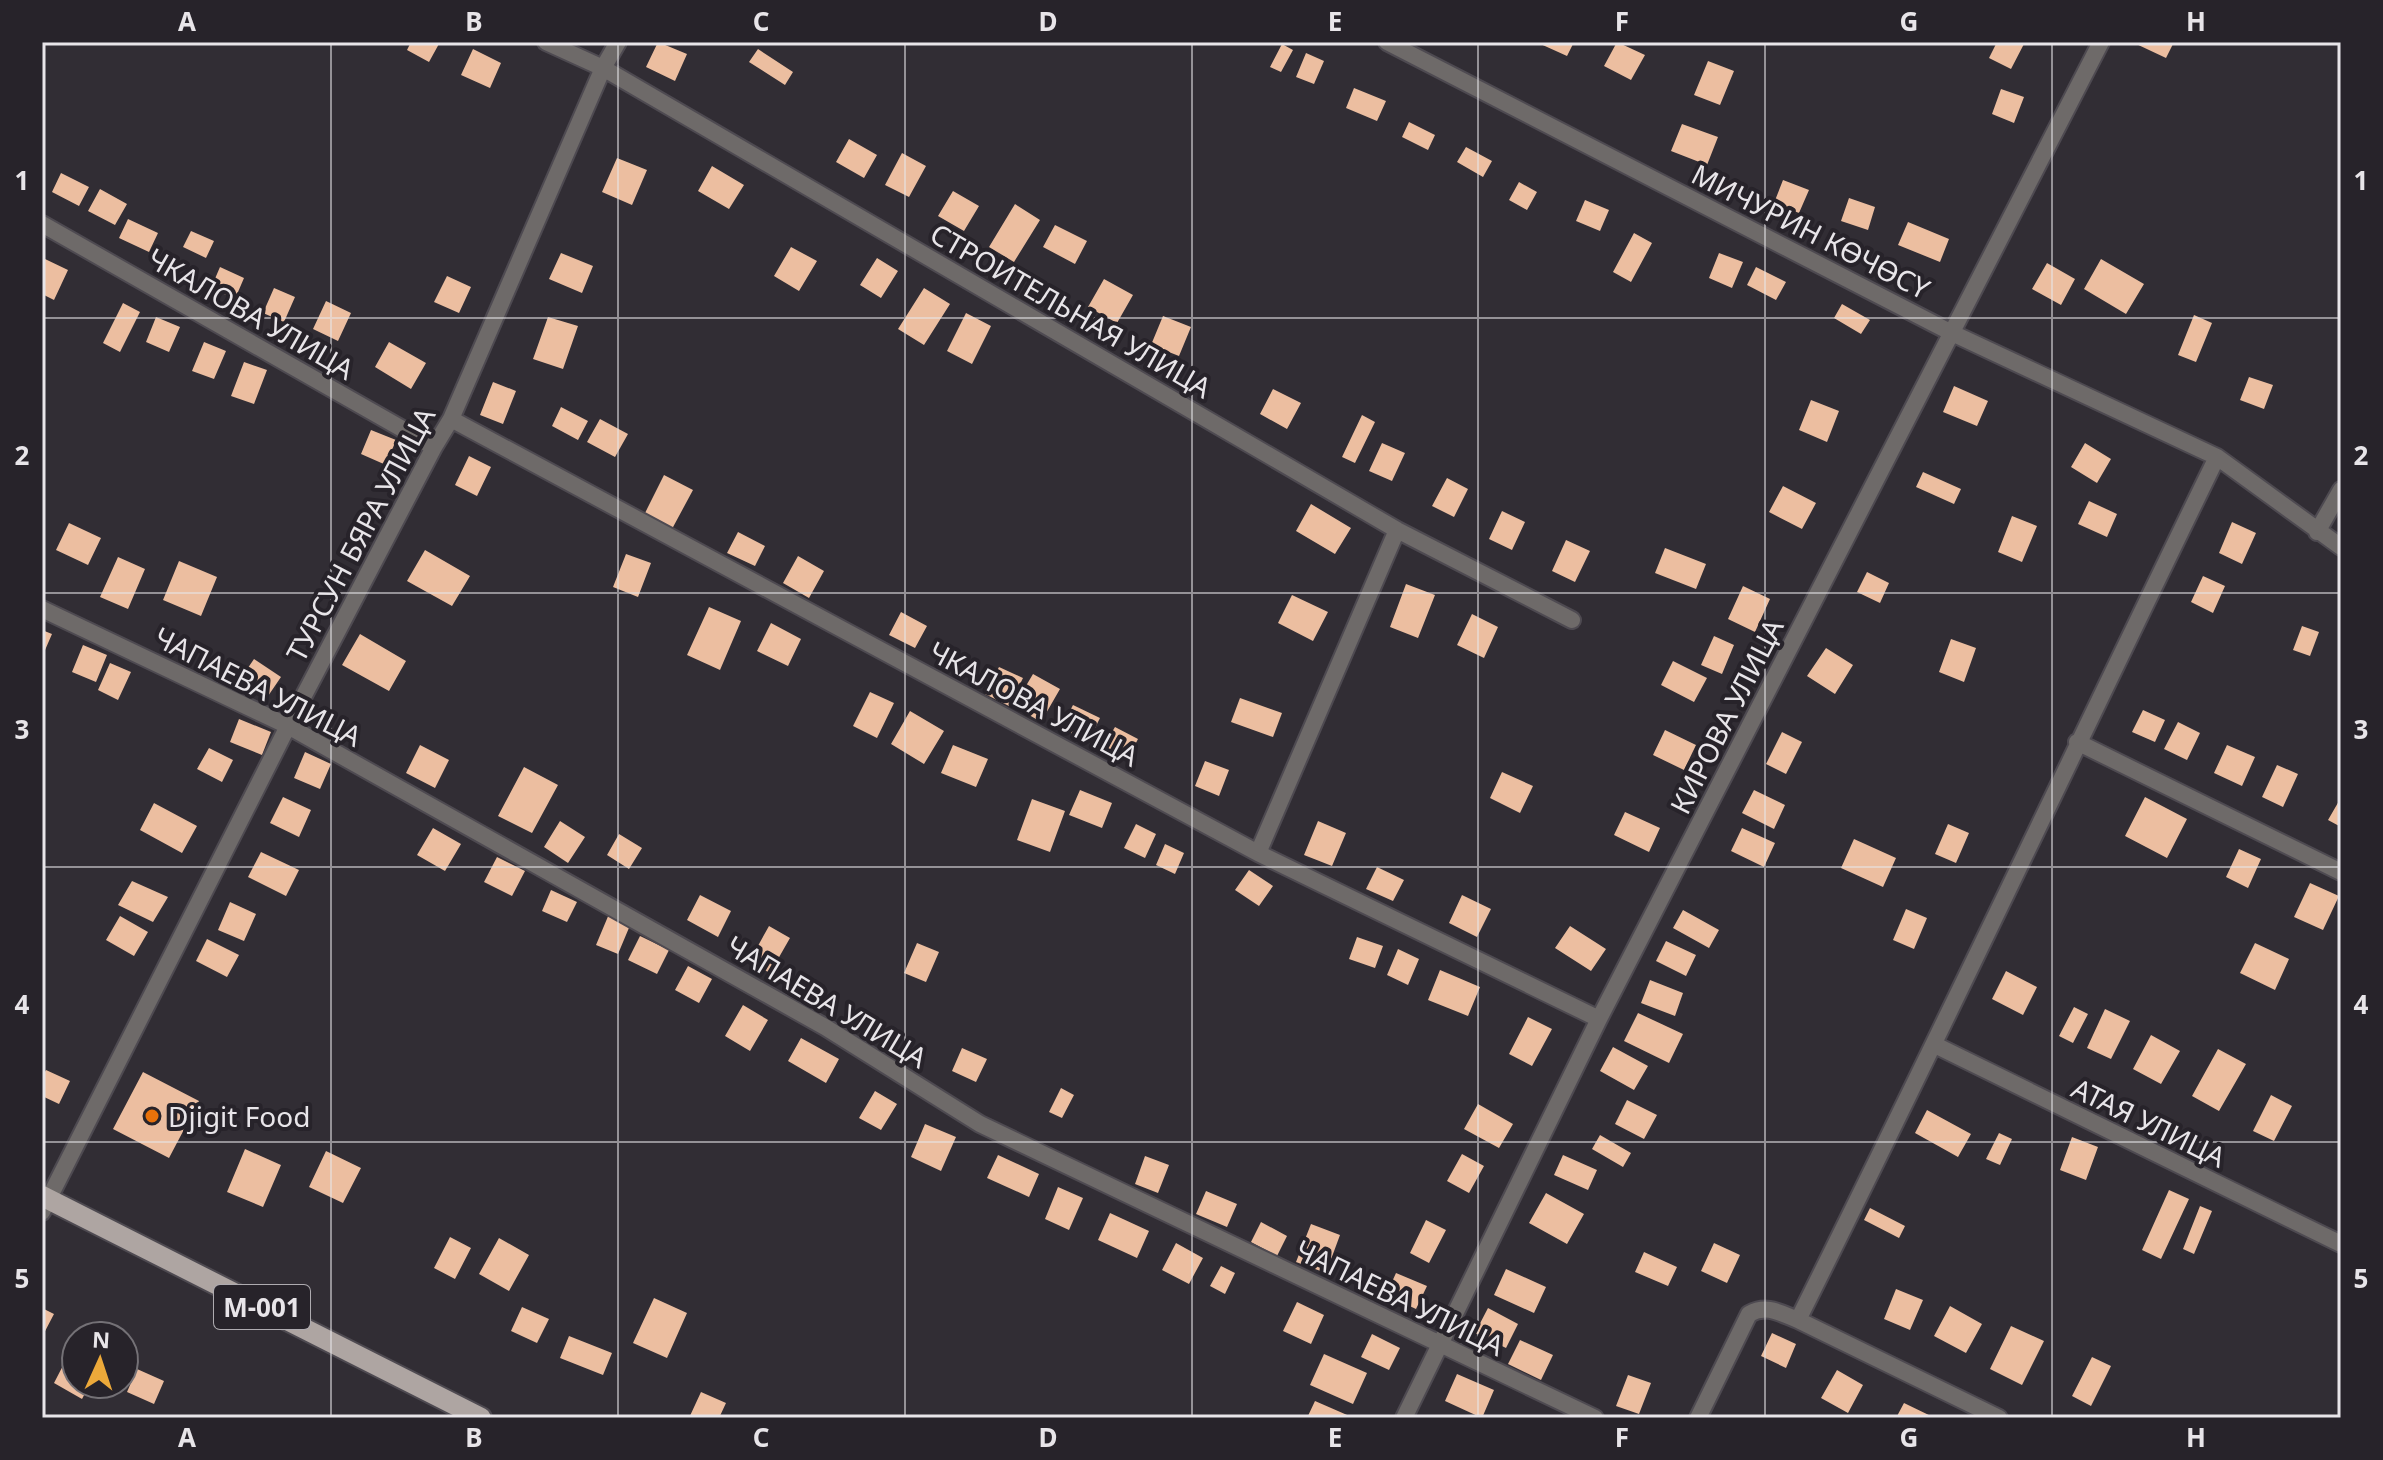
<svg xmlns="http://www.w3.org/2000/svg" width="2383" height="1460" viewBox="0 0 2383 1460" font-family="'Noto Sans',sans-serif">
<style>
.building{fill:#ecbea0}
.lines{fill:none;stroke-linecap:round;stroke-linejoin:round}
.minor-casing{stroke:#4e4a51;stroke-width:20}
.primary-casing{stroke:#4e4a51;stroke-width:24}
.minor{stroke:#6e6a69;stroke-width:16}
.primary{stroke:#aea5a2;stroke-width:20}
.grid{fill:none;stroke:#e8e5e9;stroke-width:2;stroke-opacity:0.55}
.food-dot{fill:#e8710a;stroke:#27232a;stroke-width:3}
.labels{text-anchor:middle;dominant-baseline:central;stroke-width:8;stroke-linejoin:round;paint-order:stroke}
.shield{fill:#27232a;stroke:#aeabb0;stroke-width:2}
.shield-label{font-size:26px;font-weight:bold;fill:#e8e5e9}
.street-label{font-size:28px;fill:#e8e5e9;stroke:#27232a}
.poi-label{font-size:28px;fill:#e8e5e9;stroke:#27232a;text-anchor:start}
.neatline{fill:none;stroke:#e8e5e9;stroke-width:3}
.grid-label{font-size:26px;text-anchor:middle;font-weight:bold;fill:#e8e5e9}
</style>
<rect width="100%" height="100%" fill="#312d34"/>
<path class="building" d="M411,42H440L429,62L407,50Z
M658,42L687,54L675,81L646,67Z
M1536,42H1574L1567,56Z
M1617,42L1645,55L1631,80L1604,66Z
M1997,42H2025L2011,69L1989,58Z
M2132,42H2174L2166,58Z
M1282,44L1293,50L1281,72L1270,67Z
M473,49L501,63L490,88L461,75Z
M758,49L793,72L785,85L749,62Z
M1306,53L1324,61L1314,84L1296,77Z
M1708,61L1734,71L1720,105L1694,95Z
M1354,88L1386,101L1377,121L1346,108Z
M2001,89L2024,97L2014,123L1992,114Z
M1409,122L1435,135L1428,150L1402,137Z
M1682,124L1718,137L1707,165L1671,151Z
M849,139L877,155L864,178L836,162Z
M1466,147L1492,161L1483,177L1457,162Z
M902,153L926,166L909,197L885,185Z
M617,158L647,170L632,205L602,192Z
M712,166L744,185L729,209L698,191Z
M61,173L89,187L79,206L52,192Z
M1783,180L1809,190L1799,213L1774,203Z
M1519,182L1537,192L1527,210L1509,200Z
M100,189L127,204L115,225L88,211Z
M953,191L979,206L964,231L938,216Z
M1849,198L1875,207L1868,230L1841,221Z
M1585,200L1609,210L1600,231L1576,221Z
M1015,204L1040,220L1014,262L989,247Z
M128,219L158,233L149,252L119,238Z
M1908,222L1949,239L1940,262L1898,245Z
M1055,225L1087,241L1075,264L1043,247Z
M191,231L214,241L206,258L183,247Z
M1634,233L1652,243L1631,282L1613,272Z
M791,247L817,261L799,291L774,276Z
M561,253L593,266L582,293L549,279Z
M1719,253L1743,262L1732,288L1709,278Z
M877,258L898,271L881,298L860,285Z
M45,259L68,270L54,300L42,294V266Z
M2101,259L2144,284L2126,314L2084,289Z
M2047,263L2075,279L2061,305L2032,289Z
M220,267L244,278L235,299L211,288Z
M1756,267L1786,282L1776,300L1747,285Z
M447,276L471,287L459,313L434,302Z
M1104,279L1133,295L1117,323L1088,307Z
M274,288L295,297L284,322L263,313Z
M924,288L950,304L924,345L898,329Z
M326,301L351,313L338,341L313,329Z
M123,303L140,312L120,352L103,343Z
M1842,304L1870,320L1861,334L1834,318Z
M966,313L991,326L972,364L947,351Z
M2194,315L2212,323L2196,362L2178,355Z
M1163,316L1191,327L1179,356L1151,345Z
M156,317L180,327L169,352L146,342Z
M548,317L578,326L563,369L533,359Z
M204,342L226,351L214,379L192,371Z
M389,342L426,363L411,389L375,367Z
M244,362L267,370L254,404L231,396Z
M2249,377L2273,385L2264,409L2240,400Z
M493,382L516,391L503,424L480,415Z
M1954,386L1988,401L1977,426L1943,412Z
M1273,389L1301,403L1287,429L1260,414Z
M1811,400L1839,411L1827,442L1799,430Z
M561,407L588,421L578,440L552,426Z
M1362,415L1375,422L1355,463L1342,457Z
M600,419L628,434L615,457L587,442Z
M371,430L396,440L386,465L361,454Z
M1382,443L1405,453L1392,481L1369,471Z
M2085,443L2111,459L2097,483L2071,467Z
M469,456L491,467L477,496L455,485Z
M1923,472L1961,489L1954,504L1916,487Z
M664,475L693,490L672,529L644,515Z
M1447,478L1468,489L1454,517L1432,506Z
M1783,486L1816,503L1802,529L1769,512Z
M2089,501L2117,514L2107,537L2078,524Z
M1311,504L1351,528L1335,554L1296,531Z
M1502,511L1525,522L1512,550L1489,539Z
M2012,516L2037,526L2022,562L1998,552Z
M2232,522L2256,533L2242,564L2219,553Z
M69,523L101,538L88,565L56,550Z
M738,532L765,546L755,566L727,553Z
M1566,540L1590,551L1575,582L1552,571Z
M1665,548L1706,564L1696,589L1655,573Z
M425,550L470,576L452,606L407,581Z
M626,554L651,563L638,597L613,587Z
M798,556L824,571L809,598L783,583Z
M118,557L145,569L128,609L100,597Z
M179,561L217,577L201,616L163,600Z
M1867,572L1889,583L1880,603L1857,592Z
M2203,576L2225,586L2213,613L2191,602Z
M1406,584L1435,595L1418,638L1390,627Z
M1743,586L1770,599L1755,632L1728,619Z
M1292,595L1328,612L1313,641L1278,623Z
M709,607L741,621L720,670L687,655Z
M901,612L927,626L915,648L889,635Z
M1472,614L1498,627L1484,658L1457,645Z
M771,623L801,639L788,666L757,651Z
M2302,626L2319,632L2310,656L2293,650Z
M42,630L52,634L42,657Z
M360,634L406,661L389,691L342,665Z
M1714,636L1734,645L1722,674L1701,665Z
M1951,639L1976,648L1964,682L1939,672Z
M83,645L107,655L96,682L72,672Z
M1826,648L1853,665L1835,694L1807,676Z
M254,659L281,677L266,699L239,681Z
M1673,661L1707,678L1694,702L1661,685Z
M110,663L131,672L118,700L98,690Z
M999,667L1023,678L1009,706L985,694Z
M1033,674L1060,689L1041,722L1014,706Z
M870,692L894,703L877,738L853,726Z
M1240,698L1282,713L1273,737L1231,722Z
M1073,705L1100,718L1088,742L1061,728Z
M2143,710L2165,720L2155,742L2132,732Z
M910,711L944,731L924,764L891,744Z
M239,719L271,732L262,755L230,742Z
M2178,722L2200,733L2187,760L2164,749Z
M1115,727L1138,739L1127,760L1103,747Z
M1665,730L1696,745L1684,770L1653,755Z
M1782,732L1802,742L1786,774L1766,764Z
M420,745L449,760L435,788L406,773Z
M953,745L988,759L976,787L941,773Z
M2227,745L2255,757L2242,786L2214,773Z
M209,748L233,760L222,782L197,769Z
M305,752L331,764L320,789L294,778Z
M1205,761L1229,770L1219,796L1195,786Z
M2277,765L2298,774L2283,807L2262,797Z
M524,767L558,785L532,833L498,816Z
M1502,772L1533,786L1520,813L1490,798Z
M1080,790L1112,803L1102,828L1069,815Z
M1754,790L1785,805L1774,829L1742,813Z
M283,797L311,810L299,837L270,823Z
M2145,797L2187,819L2167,858L2125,836Z
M1032,799L1065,811L1050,852L1017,840Z
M2339,801L2341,802V827L2328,820Z
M154,803L197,826L182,853L140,830Z
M1625,812L1660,828L1649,852L1614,835Z
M560,821L585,837L568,863L544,847Z
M1318,821L1346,833L1332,866L1304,855Z
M1136,824L1156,834L1145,858L1124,848Z
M1948,824L1969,833L1956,863L1935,854Z
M433,828L461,844L445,871L417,855Z
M1742,828L1775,843L1764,867L1731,851Z
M619,834L642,848L629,869L607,855Z
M1854,839L1896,858L1883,887L1841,868Z
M1165,844L1184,853L1175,874L1156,865Z
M2239,849L2261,859L2248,888L2226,877Z
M261,852L299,870L286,896L248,877Z
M497,857L525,871L512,896L484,882Z
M1377,867L1404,880L1393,901L1366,889Z
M1249,870L1273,886L1259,906L1235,890Z
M132,881L168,897L153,922L118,905Z
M2310,883L2339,896L2323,930L2294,917Z
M551,890L577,902L567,922L542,911Z
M700,895L731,911L718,937L687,920Z
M1462,895L1491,909L1477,937L1449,923Z
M230,902L256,914L244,941L218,930Z
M1906,909L1927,918L1914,949L1893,940Z
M1683,910L1719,930L1709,948L1673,928Z
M609,914L631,923L618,954L596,945Z
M120,916L148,932L134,956L106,940Z
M769,926L790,938L770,973L749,962Z
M1570,926L1606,949L1591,971L1555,948Z
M640,936L669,950L657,974L628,960Z
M1357,937L1383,946L1375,968L1349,959Z
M207,939L239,955L227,977L196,961Z
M1666,941L1696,955L1686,976L1656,961Z
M917,943L939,952L926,982L904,973Z
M2255,943L2289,959L2275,990L2240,973Z
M1398,949L1419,959L1408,985L1387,975Z
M688,966L712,979L699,1003L675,990Z
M1440,970L1480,987L1468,1016L1428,1000Z
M2006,971L2037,987L2023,1015L1992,999Z
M1650,980L1683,993L1675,1016L1641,1003Z
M743,1005L768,1020L750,1051L725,1036Z
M2074,1007L2088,1014L2073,1043L2059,1036Z
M2105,1009L2130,1021L2111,1059L2087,1048Z
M1638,1013L1683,1034L1669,1063L1624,1041Z
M1528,1017L1552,1029L1532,1066L1509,1054Z
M2151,1035L2180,1051L2161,1084L2133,1069Z
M801,1038L839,1059L826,1083L788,1061Z
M1613,1047L1648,1066L1634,1090L1600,1071Z
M962,1048L987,1059L976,1082L952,1071Z
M2218,1049L2246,1064L2219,1111L2192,1096Z
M46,1070L70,1081L59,1104L42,1096V1077Z
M143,1072L199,1101L169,1158L113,1129Z
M1061,1088L1074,1095L1062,1118L1049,1112Z
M875,1091L897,1104L881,1130L859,1118Z
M2271,1095L2292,1106L2274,1141L2253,1131Z
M1627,1100L1657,1115L1644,1139L1615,1124Z
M1478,1104L1513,1124L1499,1148L1464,1129Z
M1927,1110L1971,1134L1958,1157L1915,1133Z
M925,1124L956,1137L941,1171L911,1157Z
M1999,1133L2012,1139L2000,1165L1986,1159Z
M1600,1135L1631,1153L1623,1167L1592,1149Z
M2072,1137L2098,1147L2086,1180L2060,1170Z
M245,1149L281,1165L263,1207L227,1192Z
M326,1151L361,1168L343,1203L309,1187Z
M1462,1154L1484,1166L1469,1193L1447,1181Z
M998,1155L1039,1174L1029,1197L987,1178Z
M1563,1155L1597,1170L1588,1190L1554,1175Z
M1145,1156L1169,1165L1158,1193L1135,1184Z
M1058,1187L1083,1198L1069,1230L1045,1219Z
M2169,1190L2189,1199L2161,1259L2142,1250Z
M1206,1191L1237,1204L1227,1227L1196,1214Z
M1546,1193L1584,1214L1567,1244L1529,1223Z
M2200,1206L2212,1211L2194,1254L2183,1249Z
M1870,1208L1905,1226L1899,1238L1864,1220Z
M1110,1213L1149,1231L1137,1258L1098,1240Z
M1426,1220L1446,1230L1429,1263L1410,1253Z
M1261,1222L1287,1236L1277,1256L1251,1242Z
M1311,1224L1340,1235L1326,1273L1296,1262Z
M450,1237L471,1248L455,1279L434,1268Z
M499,1238L529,1255L509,1291L479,1274Z
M1176,1243L1203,1258L1189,1284L1162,1270Z
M1714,1243L1740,1255L1727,1283L1701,1271Z
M1644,1252L1677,1267L1668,1286L1635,1272Z
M1221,1266L1235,1273L1225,1294L1210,1286Z
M1506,1269L1546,1287L1534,1313L1494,1295Z
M1396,1273L1427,1286L1416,1309L1386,1295Z
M1896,1289L1923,1300L1910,1330L1884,1319Z
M654,1298L687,1313L667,1358L633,1343Z
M1297,1302L1324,1315L1311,1344L1283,1331Z
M1950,1306L1982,1324L1966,1353L1934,1336Z
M522,1307L549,1319L537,1343L511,1331Z
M42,1308L54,1314L42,1337Z
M1488,1308L1518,1324L1506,1348L1475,1333Z
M2011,1326L2044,1341L2022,1385L1990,1369Z
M1772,1333L1796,1344L1786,1368L1761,1356Z
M1372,1334L1400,1348L1389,1370L1361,1357Z
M569,1336L612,1353L603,1375L560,1358Z
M1520,1340L1553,1355L1541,1380L1508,1364Z
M70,1352L76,1355V1384H90L82,1399L54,1383Z
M1324,1354L1367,1373L1353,1404L1310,1385Z
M2092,1357L2111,1366L2091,1406L2072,1396Z
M137,1369L164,1381L154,1404L127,1392Z
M1837,1370L1863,1385L1848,1413L1821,1398Z
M1457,1374L1494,1390L1482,1418L1445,1401Z
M1628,1375L1651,1383L1639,1414L1616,1406Z
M701,1392L726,1403L719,1418H689Z
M1315,1401L1354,1418H1307Z
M1904,1403L1935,1418H1896Z"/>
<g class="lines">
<defs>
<path id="minor" d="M546,42L603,68L1397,530L1572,620
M1387,42L1952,333L2217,457L2341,547
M42,224L434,447
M451,419L1258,853L1599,1019
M2317,532L2341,490
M42,609L288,726L825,1027L980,1124L1595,1418
M2077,742L2341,872
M1258,853L1397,530
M1935,1045L2341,1244
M42,1212L288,726L434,447L451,419L603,68L618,42
M1798,1320L1999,1418
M1404,1418L1599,1019L2101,42
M1698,1418L1749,1314C1767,1304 1780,1313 1798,1320C1941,1034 2077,744 2217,457"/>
<path id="primary" d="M42,1196L481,1418"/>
</defs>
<use href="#minor" class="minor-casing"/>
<use href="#primary" class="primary-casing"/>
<use href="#minor" class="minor"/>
<use href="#primary" class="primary"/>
</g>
<path class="grid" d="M331,42V1418M618,42V1418M905,42V1418M1192,42V1418M1478,42V1418M1765,42V1418M2052,42V1418M42,318H2341M42,593H2341M42,867H2341M42,1142H2341"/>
<circle class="food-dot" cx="152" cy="1116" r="8"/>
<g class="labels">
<rect class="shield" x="214" y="1285" width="96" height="44" rx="6"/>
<g class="shield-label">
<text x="262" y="1307">М-001</text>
</g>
<g class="street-label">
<text transform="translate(1811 231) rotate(27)">МИЧУРИН КӨЧӨСҮ</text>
<text transform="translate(1071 310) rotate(30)">СТРОИТЕЛЬНАЯ УЛИЦА</text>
<text transform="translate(251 313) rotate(30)">ЧКАЛОВА УЛИЦА</text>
<text transform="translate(360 534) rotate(-62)">ТУРСУН БЯРА УЛИЦА</text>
<text transform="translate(258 686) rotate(27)">ЧАПАЕВА УЛИЦА</text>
<text transform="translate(1034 703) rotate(28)">ЧКАЛОВА УЛИЦА</text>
<text transform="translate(1726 716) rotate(-63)">КИРОВА УЛИЦА</text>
<text transform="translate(827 1001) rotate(31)">ЧАПАЕВА УЛИЦА</text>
<text transform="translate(2149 1122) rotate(26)">АТАЯ УЛИЦА</text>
<text transform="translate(1400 1297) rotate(26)">ЧАПАЕВА УЛИЦА</text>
</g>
<g class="poi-label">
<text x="168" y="1116">Djigit Food</text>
</g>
</g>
<rect width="2383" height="1460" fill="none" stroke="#27232a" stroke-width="88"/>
<g transform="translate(100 1360) rotate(3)"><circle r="38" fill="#27232a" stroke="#747176" stroke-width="2"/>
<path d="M0-6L14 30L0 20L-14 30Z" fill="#eca93a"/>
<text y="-12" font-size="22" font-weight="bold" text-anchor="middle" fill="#e8e5e9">N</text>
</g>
<rect x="44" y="44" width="2295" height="1372" class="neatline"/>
<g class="grid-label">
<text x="187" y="31">A</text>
<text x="474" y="31">B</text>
<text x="761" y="31">C</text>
<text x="1048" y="31">D</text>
<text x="1335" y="31">E</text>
<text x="1622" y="31">F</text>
<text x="1909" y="31">G</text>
<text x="2196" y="31">H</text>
<text x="22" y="190">1</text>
<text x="2361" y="190">1</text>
<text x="22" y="465">2</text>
<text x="2361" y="465">2</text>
<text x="22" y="739">3</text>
<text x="2361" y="739">3</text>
<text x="22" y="1014">4</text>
<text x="2361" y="1014">4</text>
<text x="22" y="1288">5</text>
<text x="2361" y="1288">5</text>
<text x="187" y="1447">A</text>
<text x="474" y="1447">B</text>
<text x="761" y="1447">C</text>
<text x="1048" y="1447">D</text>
<text x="1335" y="1447">E</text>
<text x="1622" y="1447">F</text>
<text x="1909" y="1447">G</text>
<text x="2196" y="1447">H</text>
</g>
</svg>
